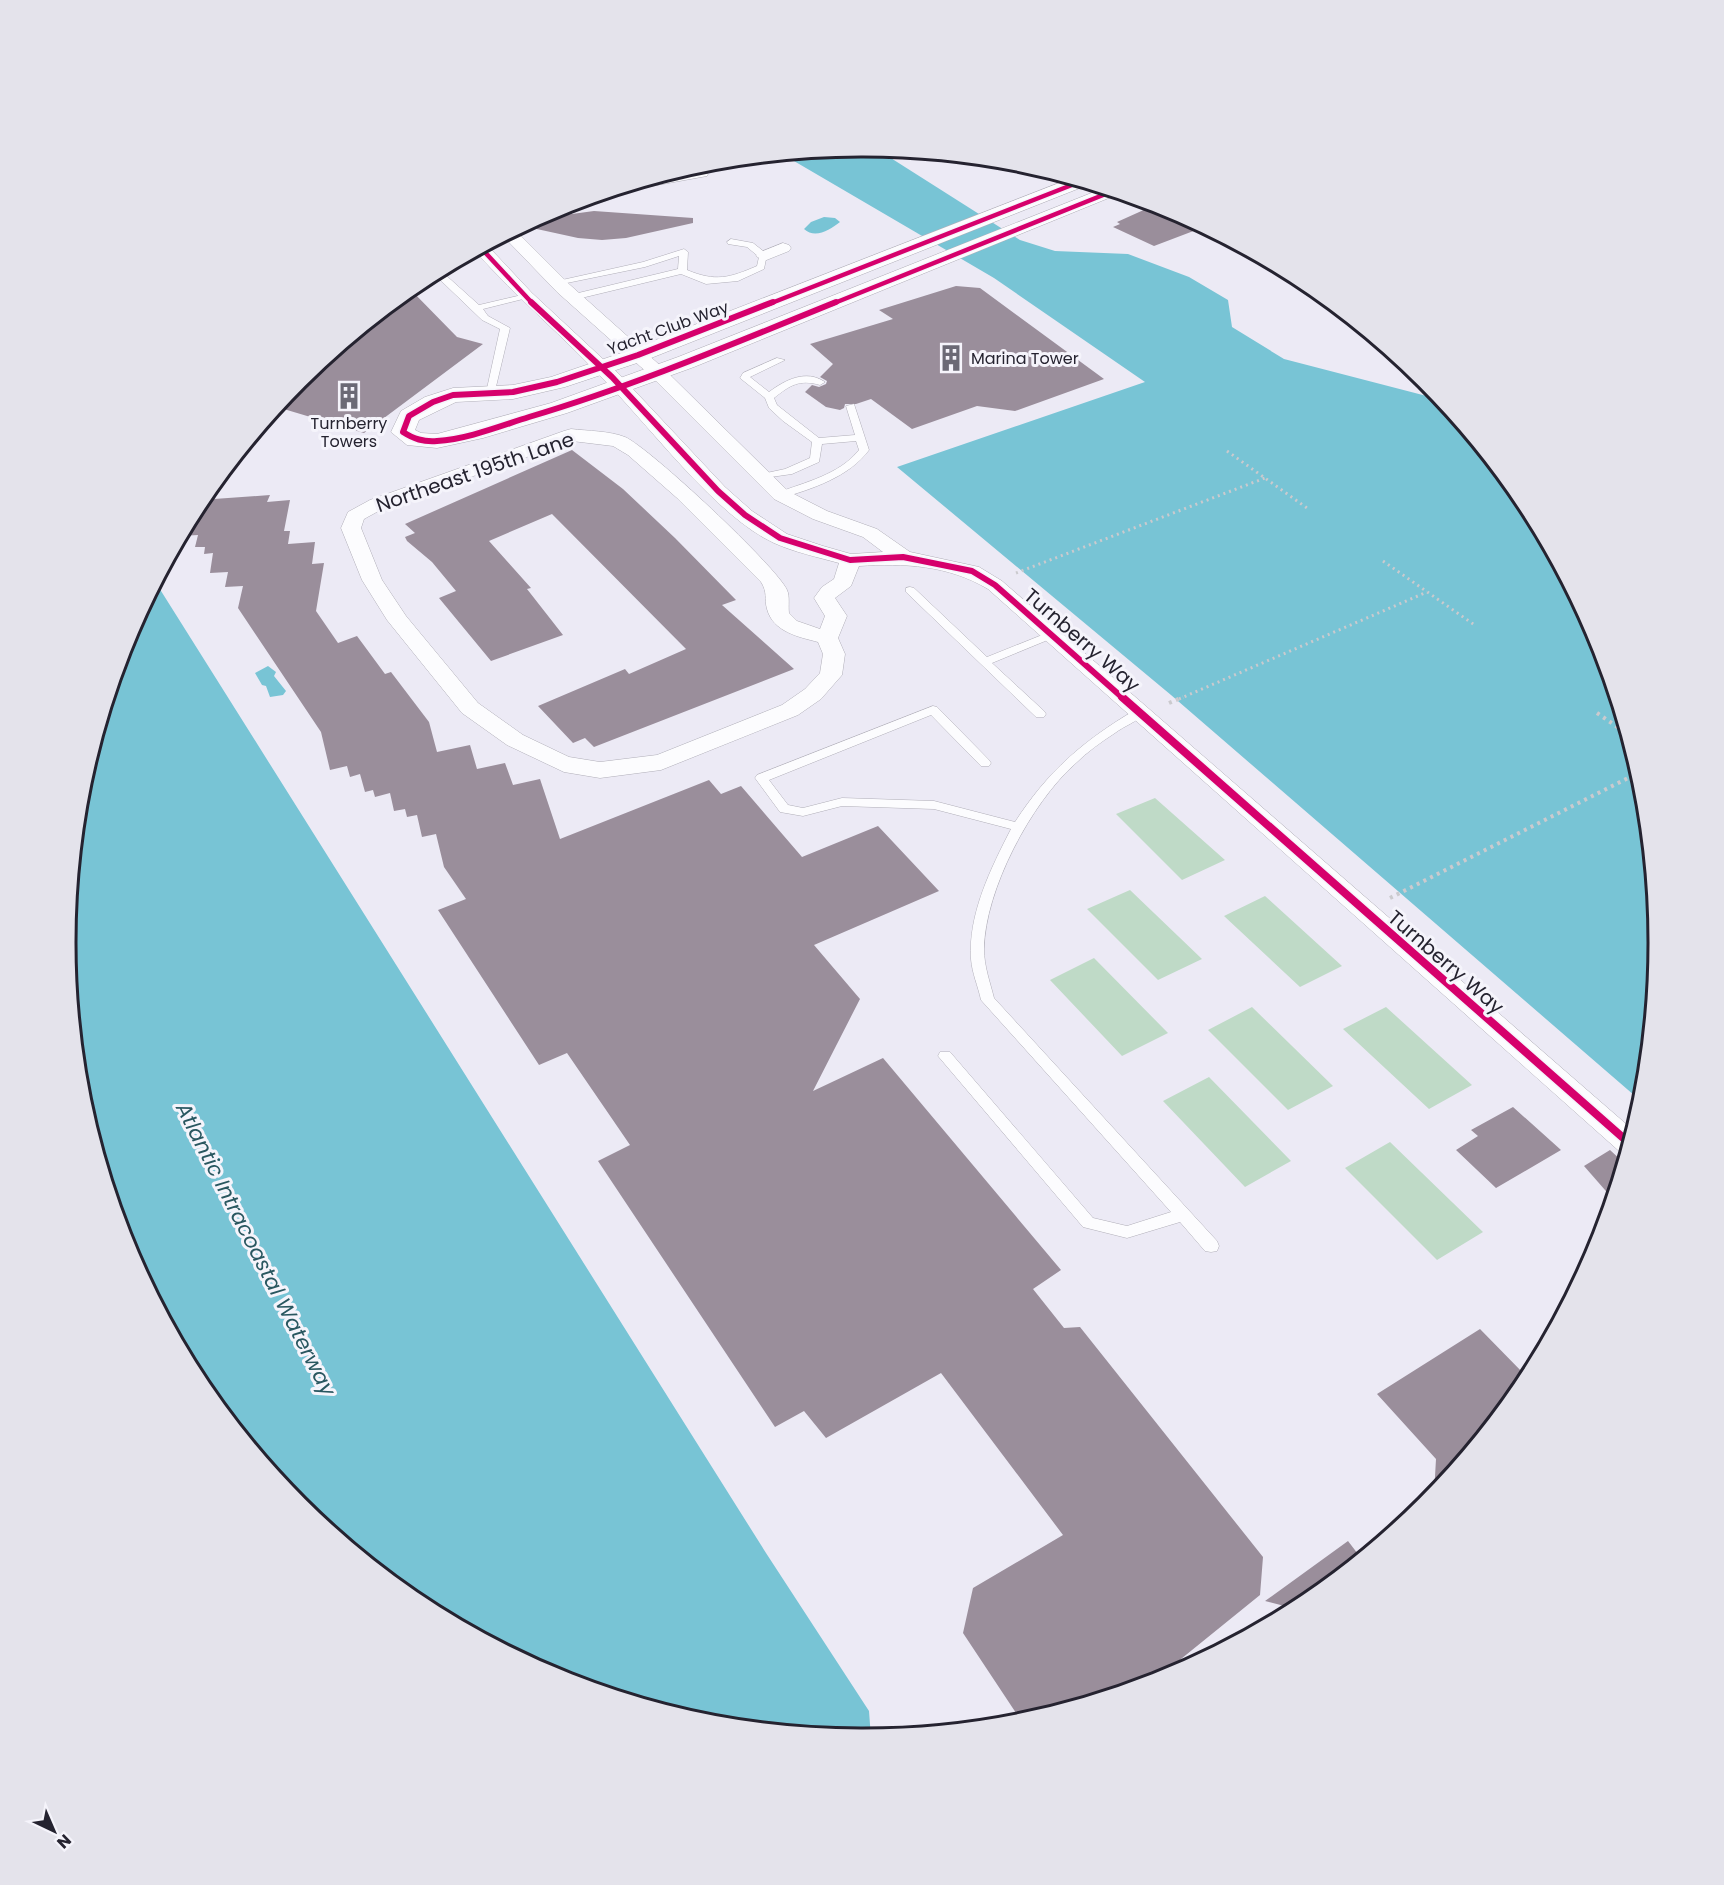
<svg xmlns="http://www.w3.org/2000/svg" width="1724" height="1885" viewBox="0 0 1724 1885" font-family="Poppins,sans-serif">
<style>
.green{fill:#bfdac7}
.water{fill:#78c4d5}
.building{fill:#9a8e9b}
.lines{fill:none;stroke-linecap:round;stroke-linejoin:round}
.service-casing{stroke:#b0aeb8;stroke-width:1}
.minor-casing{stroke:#b0aeb8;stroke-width:1}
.tertiary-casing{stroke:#b0aeb8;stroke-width:1}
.path-far1{stroke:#cbcace;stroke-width:3;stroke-dasharray:2 4;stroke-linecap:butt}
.path{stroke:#cbcace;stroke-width:4;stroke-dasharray:3 4.5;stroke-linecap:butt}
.service{fill:#fcfcfe;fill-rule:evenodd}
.minor{fill:#fcfcfe;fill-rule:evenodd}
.tertiary{fill:#fcfcfe;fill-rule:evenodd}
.cycleway-far2-casing{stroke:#f5f4fb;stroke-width:7}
.cycleway-far1-casing{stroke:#f5f4fb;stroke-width:9}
.cycleway-casing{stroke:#f5f4fb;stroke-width:11}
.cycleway-far2{stroke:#d6006c;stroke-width:4.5}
.cycleway-far1{stroke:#d6006c;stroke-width:6}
.cycleway{stroke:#d6006c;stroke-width:8}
.labels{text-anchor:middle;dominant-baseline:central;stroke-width:6;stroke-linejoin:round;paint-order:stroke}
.far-street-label{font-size:16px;fill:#252330;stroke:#f5f4fb}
.far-poi-label{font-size:16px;fill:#252330;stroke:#f5f4fb;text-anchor:start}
.street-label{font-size:20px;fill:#252330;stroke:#f5f4fb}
.water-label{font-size:21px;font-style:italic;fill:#295760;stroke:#f5f4fb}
.rim{fill:none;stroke:#252330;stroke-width:3}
</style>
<rect width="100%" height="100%" fill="#eceaf5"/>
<path class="green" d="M1155,798L1225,860L1182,880L1116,814Z
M1130,890L1202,959L1158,980L1087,909Z
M1265,896L1342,966L1300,987L1224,916Z
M1094,958L1168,1033L1122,1056L1050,980Z
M1252,1007L1333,1086L1288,1110L1208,1030Z
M1386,1007L1472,1085L1429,1109L1343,1029Z
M1209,1077L1291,1161L1245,1187L1163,1101Z
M1390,1142L1483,1232L1437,1260L1345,1168Z"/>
<path class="water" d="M862,147L875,148L1020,240L1055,251L1128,254L1189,277L1228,300L1232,327L1284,359L1442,400L1524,501L1598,638L1643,788L1658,943L1642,1102L1171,695L897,467L1145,382L994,278L782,154Z
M824,217L835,218L840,222C830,230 815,239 804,229L811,222Z
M156,583L766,1553L869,1711L871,1738L706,1723L557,1678L419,1604L299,1505L200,1384L126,1247L81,1097L66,942L81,787L127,638Z
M268,666L276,672L274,676L286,691L283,695L270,697L266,686L262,685L255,673Z"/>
<path class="building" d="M1157,204L1167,207L1204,227L1154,246L1113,227L1120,224L1117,222Z
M594,211L693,218V223L626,238L602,240L578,238L523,226L535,219Z
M956,286L980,288L1104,379L1015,411L977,406L912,429L871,399L856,404H845L844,408L840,410L826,407L805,392L812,385L819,387L826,384L827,381L820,377L833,364L810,344L893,319L879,310Z
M410,289L457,337L483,344L364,433L277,407L299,379Z
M572,450L623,489L675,538L736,600L722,605L794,669L594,747L585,738L573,743L538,706L625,669L629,674L686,649L552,514L489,541L531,588L527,589L563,635L491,661L439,598L456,591L432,562L407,541L405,537L415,533L405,524Z
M270,495L267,502L290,500L284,531H290L288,544L315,542L312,564L324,563L316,611L338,643L357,636L385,674L391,672L429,722L437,752L470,745L477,769L505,763L513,785L540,779L560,839L709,780L721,794L741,786L802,857L878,826L939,891L814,945L860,999L813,1091L883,1058L1061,1270L1033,1289L1064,1328L1080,1327L1263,1557L1260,1595L1176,1663L1182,1670L1166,1678L1022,1722L963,1633L973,1588L1063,1535L941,1373L826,1438L804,1411L775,1427L598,1161L630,1145L567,1053L539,1065L438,910L466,899L444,867L436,834L422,837L417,815L407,817L405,809L394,811L390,793L375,797L373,790L365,792L360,774L350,777L347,766L330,770L321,732L238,608L243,586L225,587L228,572L210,573L213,553L204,554L205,547H195L198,535L181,536L200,500Z
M1513,1107L1561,1150L1496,1188L1456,1150L1478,1136L1471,1130Z
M1610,1150L1623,1162L1612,1198L1584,1166Z
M1480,1329L1528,1378L1434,1494L1436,1459L1377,1394Z
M1348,1541L1361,1558L1304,1605L1296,1609L1265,1601Z"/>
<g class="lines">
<defs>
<path id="service" d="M704,172L708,174L707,176L586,198L618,189Z
M731,239L753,243L767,254L764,269L738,281L706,284L681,274L573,300L568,297L570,295L678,269L679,256L645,267L557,285L553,282L643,262L684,249L688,252L687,270C716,282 729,278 757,266L759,257L747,247L728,244L727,242Z
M440,270L479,305L526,294L531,297L483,309L488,316L510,328L494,395L486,393L500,329L482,320L433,273Z
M777,358L785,360L750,377L769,392C785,380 806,369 825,382L820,385C800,379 790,385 774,398L777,405L819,438L855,435L846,406L854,404L869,450C849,477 812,489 781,498L777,497V493C805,482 839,475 859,450L856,441L822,444L819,462L792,474L757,479V475L785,469L810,458L812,442L783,421L769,408L765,398L740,378L743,373Z
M910,587L914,588L987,657L1047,633H1055V637L992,663L1044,711L1046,714L1044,717H1036L906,592V588Z
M933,706L937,707L989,760L991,763L989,766H981L931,715L769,780L788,805L803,808L842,798L934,801L1015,822C1048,771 1083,741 1135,710H1143L1145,713C1137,722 1124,726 1115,733C1101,742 1087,752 1075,764C1031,803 985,890 984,949C984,966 990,982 994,998L1217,1241L1219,1246L1217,1251L1211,1252L1205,1251L1180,1222L1127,1238L1083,1227L938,1056L940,1052H950L1093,1218L1127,1226L1171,1212L981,1000C978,986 972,973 971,959C968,914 991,868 1011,829L934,809L842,806L803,816L780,812L755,778L757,775Z"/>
<path id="minor" d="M515,230L569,284L663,368L788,491L827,511L877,529L910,552L979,567L1002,581L1633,1130L1626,1153L1619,1151L988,589C948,565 904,563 859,566L851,586L835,598L847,616L838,638L845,654L842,675L821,699L798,715L661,770L600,778L564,772L507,745L462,713L387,620L362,580L341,528L348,512L370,500L564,431L571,429C588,431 610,431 625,437C650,448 777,567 787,590C790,596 788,606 789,613L797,621L820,629L825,616L814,598L822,587L834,579L839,563C817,557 794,552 774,543C717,517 652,429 607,383C564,337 517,298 475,251L487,245L532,293L618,373L725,487L752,511L787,534L823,546L851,554L883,552L863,537L813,519L774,499L651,376L557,292L503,236ZM572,441L613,446L628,455L677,498L761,582C768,593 764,598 767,609C773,632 799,637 818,642L823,654L820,673L805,689L782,705L657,755L600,762L569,757L523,735L478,703L406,616L382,580L361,528L364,519L384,508Z
M783,243L789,245L791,248L789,251L764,261L756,256L758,253Z"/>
<path id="tertiary" d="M1072,178L1090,184L646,360L565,387L513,399L456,402L419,420L415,430L421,433L437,434L551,403L678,357L1104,188L1121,193L694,367L567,413L483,438L437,448L407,445L391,432L401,411L425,397L453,388L513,385L551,377L630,350Z"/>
</defs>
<use href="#service" class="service-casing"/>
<use href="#minor" class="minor-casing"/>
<use href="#tertiary" class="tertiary-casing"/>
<path class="path-far1" d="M1227,451L1307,508
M1383,561L1476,626
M1016,573L1265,478
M1179,699L1427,592"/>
<path class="path" d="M1169,703L1183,697
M1597,713L1626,733
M1390,898L1638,773"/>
<use href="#service" class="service"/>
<use href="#minor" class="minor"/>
<use href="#tertiary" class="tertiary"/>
<defs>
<path id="cycleway-far2" d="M481,248L533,304
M769,304L1082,181
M832,304L1113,191"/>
<path id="cycleway-far1" d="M531,302L612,377L718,491L745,515L780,538L850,560L903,557L972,571L995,585L1124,699
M773,302L638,355L557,382L513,392L453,395L433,402L409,416L403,432C414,439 423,442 437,441C468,439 500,426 529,417C634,386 735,343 836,302"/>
<path id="cycleway" d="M1122,697L1629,1143"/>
</defs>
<use href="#cycleway-far2" class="cycleway-far2-casing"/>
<use href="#cycleway-far1" class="cycleway-far1-casing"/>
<use href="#cycleway" class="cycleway-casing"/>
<use href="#cycleway-far2" class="cycleway-far2"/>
<use href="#cycleway-far1" class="cycleway-far1"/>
<use href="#cycleway" class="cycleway"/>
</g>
<defs>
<symbol id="building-bare" viewBox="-9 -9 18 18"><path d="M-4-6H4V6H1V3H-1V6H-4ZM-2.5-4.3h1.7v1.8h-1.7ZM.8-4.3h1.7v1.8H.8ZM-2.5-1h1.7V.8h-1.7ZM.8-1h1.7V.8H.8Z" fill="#6b6975" stroke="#f5f4fb" stroke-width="2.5" paint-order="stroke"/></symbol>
</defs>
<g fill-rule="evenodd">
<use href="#building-bare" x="932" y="339" width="38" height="38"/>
<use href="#building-bare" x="330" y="377" width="38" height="38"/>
</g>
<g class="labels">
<g class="far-street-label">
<text transform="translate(668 328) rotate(-20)">Yacht Club Way</text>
</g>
<g class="far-poi-label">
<text x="971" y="358">Marina Tower</text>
<text x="349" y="423" text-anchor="middle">Turnberry<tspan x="349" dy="18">Towers</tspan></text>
</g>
<g class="street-label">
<text transform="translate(475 472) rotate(-19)">Northeast 195th Lane</text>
<text transform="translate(1082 640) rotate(41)">Turnberry Way</text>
<text transform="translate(1446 962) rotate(41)">Turnberry Way</text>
</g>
<g class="water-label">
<text transform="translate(256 1249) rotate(63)">Atlantic Intracoastal Waterway</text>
</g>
</g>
<path d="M0 0H1724V1885H0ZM861 157H863A785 785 0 0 1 1648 942V943A785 785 0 0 1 863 1728H861A785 785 0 0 1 76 943V942A785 785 0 0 1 861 157Z" fill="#e4e3eb" fill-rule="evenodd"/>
<path class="rim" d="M861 157H863A785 785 0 0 1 1648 942V943A785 785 0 0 1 863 1728H861A785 785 0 0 1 76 943V942A785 785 0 0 1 861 157Z"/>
<g transform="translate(54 1831) rotate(136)" stroke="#f5f4fb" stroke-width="4.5" paint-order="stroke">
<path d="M0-4.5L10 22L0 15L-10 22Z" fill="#252330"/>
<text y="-9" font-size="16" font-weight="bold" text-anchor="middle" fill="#252330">N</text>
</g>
</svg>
